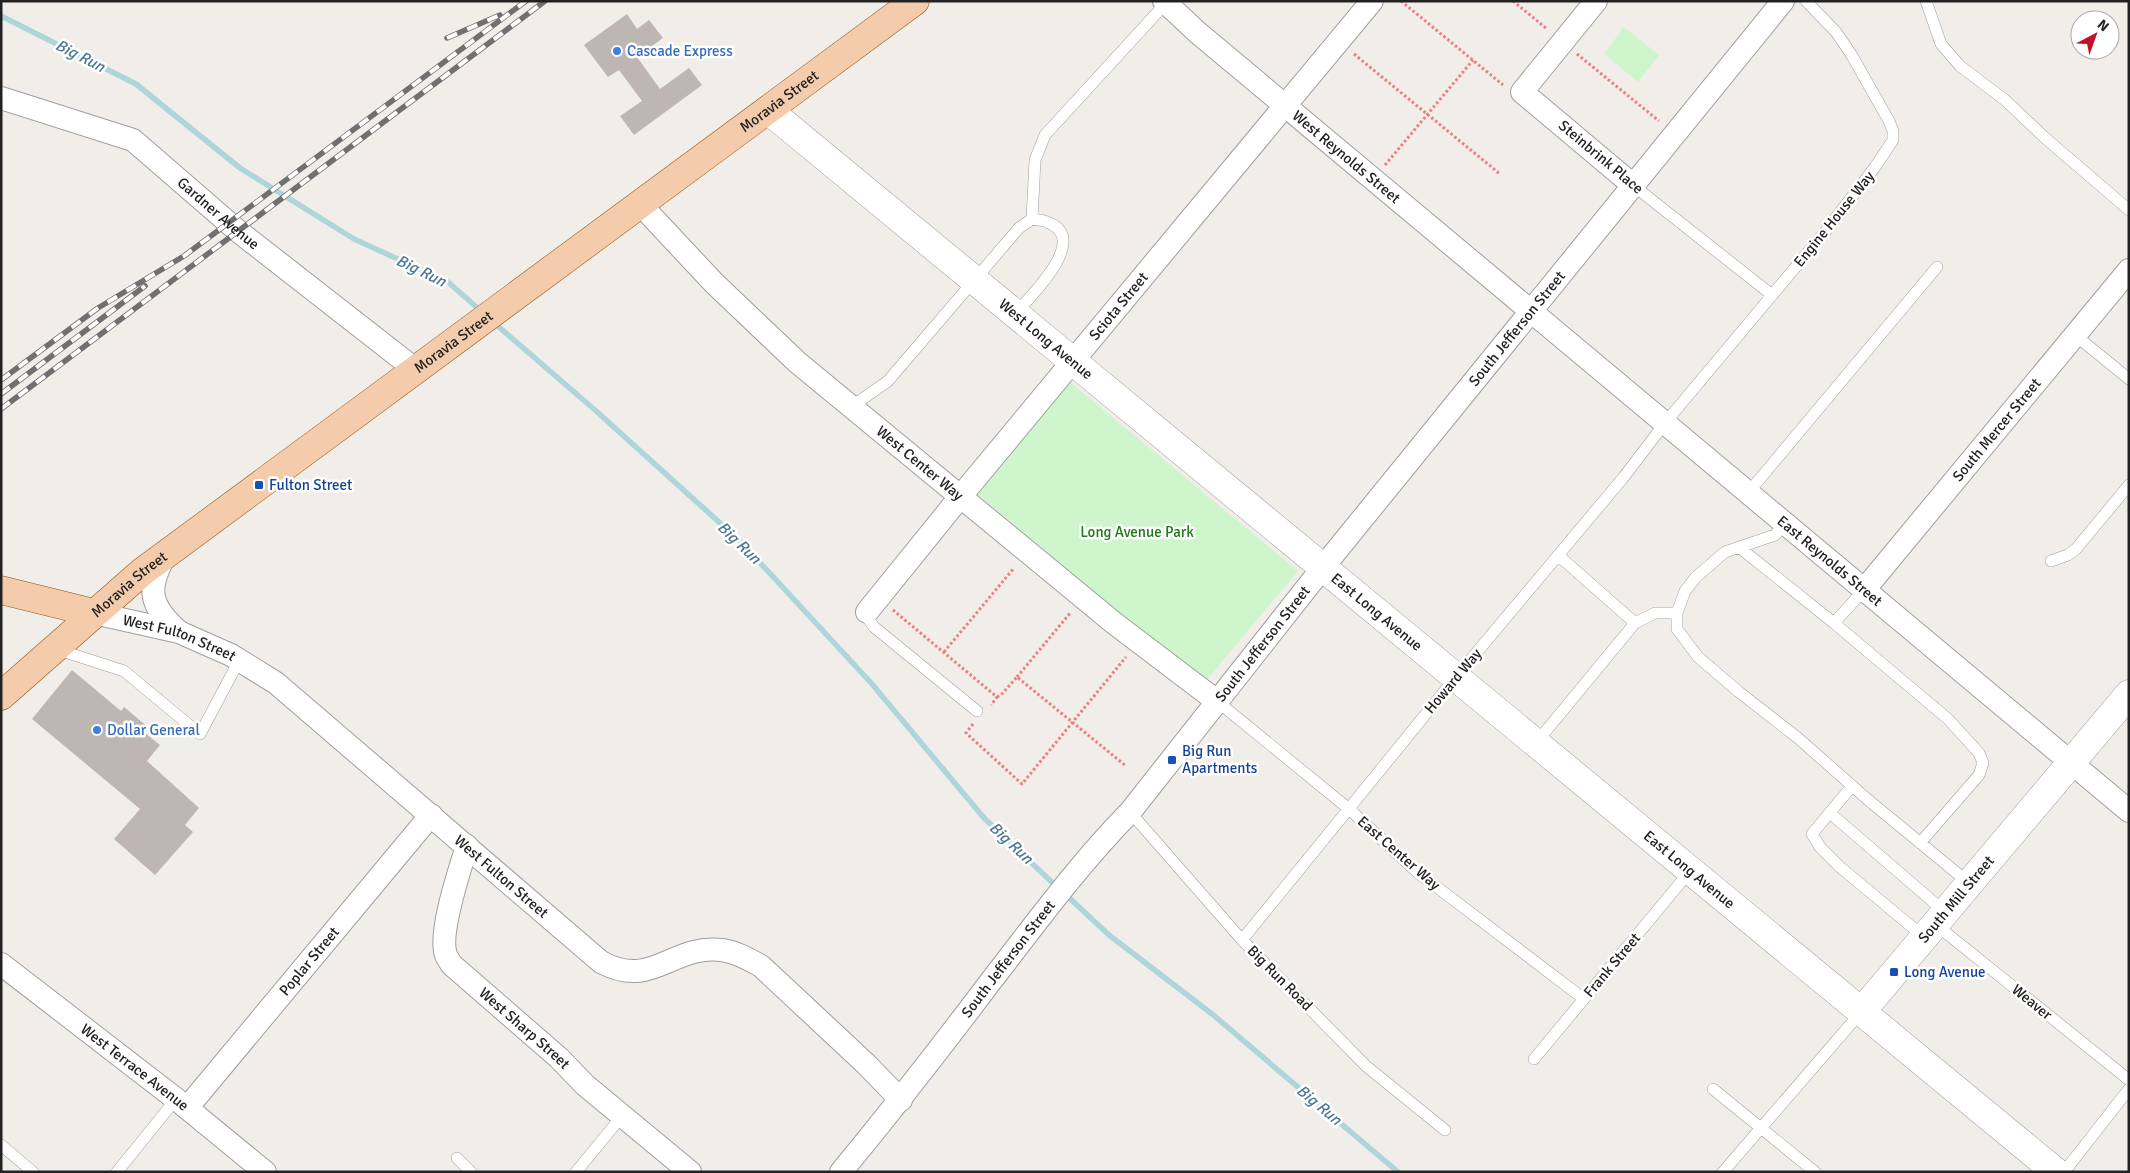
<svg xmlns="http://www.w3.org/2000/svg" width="2130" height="1173" viewBox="0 0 2130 1173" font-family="Signika,sans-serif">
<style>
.park{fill:#cef5cc}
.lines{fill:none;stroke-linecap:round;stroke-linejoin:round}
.stream{stroke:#aed6da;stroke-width:5.5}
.building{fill:#beb6b2}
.service-casing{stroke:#9f9f9f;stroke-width:12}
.minor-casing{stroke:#9f9f9f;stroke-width:24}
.tertiary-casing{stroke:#9f9f9f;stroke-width:29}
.primary-casing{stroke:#91550e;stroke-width:29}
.path{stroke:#ee7d80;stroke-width:3;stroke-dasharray:2.5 2.5;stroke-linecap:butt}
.service{stroke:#fff;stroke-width:11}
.minor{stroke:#fff;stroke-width:22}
.tertiary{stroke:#fff;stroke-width:28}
.primary{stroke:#f4cbab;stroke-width:28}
.rail-casing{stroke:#707070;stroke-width:5.5}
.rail{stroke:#fff;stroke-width:4;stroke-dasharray:11;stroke-linecap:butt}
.shop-dot{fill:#3f7fe0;stroke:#fff;stroke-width:2}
.transit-dot{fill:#1a4fb4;stroke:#fff;stroke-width:2}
.labels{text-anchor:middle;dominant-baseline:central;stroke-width:5;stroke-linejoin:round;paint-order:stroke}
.shop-label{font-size:15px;fill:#366cbe;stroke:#fff;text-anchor:start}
.street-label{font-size:15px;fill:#222;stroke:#fff}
.transit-label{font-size:15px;fill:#164399;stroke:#fff;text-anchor:start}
.park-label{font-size:15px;fill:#1b7916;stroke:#fff}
.water-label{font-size:16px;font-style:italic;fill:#4b7893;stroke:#fff}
</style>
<rect width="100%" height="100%" fill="#f1ede9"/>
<path class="park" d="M1624,27L1659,55L1638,82L1604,54Z
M1070,382L1298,571L1204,683L977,494Z"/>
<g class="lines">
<path class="stream" d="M1,16L136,84L240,168L354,239L448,282L482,312
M492,321L595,410L741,542L872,684L984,818L1057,887
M1064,893L1109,935L1212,1014L1398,1172"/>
</g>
<path class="building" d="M627,14L637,29L649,20L663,38L637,57L660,89L689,68L702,85L634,135L620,116L642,101L619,70L608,77L584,45Z
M72,670L121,711L124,707L149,728L145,733L160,745L147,761L199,808L185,825L193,832L155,875L114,839L140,809L32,719Z"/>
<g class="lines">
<defs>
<path id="service" d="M1926,1L1941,44L1960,66L2005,100L2044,137L2129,210
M1634,186L1772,295
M1032,219L1035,160L1045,135L1166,3
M2075,335L2129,379
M851,407L888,381L1019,228L1032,219C1037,220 1043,220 1047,222C1092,238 1030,297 1015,314
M1748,493L1937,267
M1785,524L1775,535L1725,552L1696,577L1685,591L1677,613V629L1698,657L1739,692L1798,738L1867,799L1969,883
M1740,548L1834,623L1864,590
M1559,556L1635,623
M2051,561L2068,555L2076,549L2129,485
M867,612L869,620L874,627L977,711
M1834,623L1948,719L1979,753L1983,763L1979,775L1920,843
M56,649L124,671L200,734L240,659
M1218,702L1349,809L1417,872L1584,999
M1536,743L1635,623L1655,613H1677
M1852,786L1812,834L1820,847L1840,867L1924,937
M1130,812L1242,940L1366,1066L1445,1130
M1830,813L1945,912
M1935,924L2129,1080
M1242,940L1456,677L1623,478L1665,423L1825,232L1875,167L1893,140V131L1889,121L1851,54L1836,32L1806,1
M1534,1059L1691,870
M1713,1089L1815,1172
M1,1145L33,1172
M457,1158L471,1172
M117,1172L176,1099
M576,1172L622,1116
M1723,1172L1862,1011
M2064,1172L2129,1089"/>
<g id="minor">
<path id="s1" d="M1164,1L1197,32L2129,811"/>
<path d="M1596,1L1522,92L1634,186"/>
<path id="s2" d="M1,98L133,140L238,231L416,370"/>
<path id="s3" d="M640,204L714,283L797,362L1114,623L1218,702"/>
<path d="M166,554C146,589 149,605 179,632"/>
<path id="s4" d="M1864,590L2129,270"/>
<path id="s5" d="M867,612L960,497L1372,1"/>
<path id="s6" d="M94,613L179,632L231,655L276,683L601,962C653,990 671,944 722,950C736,952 748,959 761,966L866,1064L901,1100"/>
<path id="s7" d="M467,846C460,869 438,933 446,955C447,958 450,962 452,965L559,1058L585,1085L690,1172"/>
<path id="s8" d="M1,964L176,1099L265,1172"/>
<path id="s9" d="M187,1108L431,815"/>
<path id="s10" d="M841,1172C893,1109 942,1046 991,981C1036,923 1079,864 1130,812L1324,566L1783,1"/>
</g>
<g id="tertiary">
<path id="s11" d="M768,110L2056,1172"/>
<path id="s12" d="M1862,1011L2129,694"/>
</g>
<g id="primary">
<path d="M1,590L94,613"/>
<path id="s13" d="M1,696L142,572L915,1"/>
</g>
</defs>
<use href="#service" class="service-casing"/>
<use href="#minor" class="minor-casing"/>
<use href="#tertiary" class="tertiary-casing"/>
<use href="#primary" class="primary-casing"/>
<path class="path" d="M1401,1L1503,85
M1513,1L1547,29
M1354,54L1500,174
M1577,54L1659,121
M1385,165L1473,60
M893,610L997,697L991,705
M944,652L1014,568
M1017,677L1071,612
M997,697L1001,695L1017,677L1126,766
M973,724L966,733L1022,784L1126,657"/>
<use href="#service" class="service"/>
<use href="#minor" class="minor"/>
<use href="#tertiary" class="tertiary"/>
<use href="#primary" class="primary"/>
<defs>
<path id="rail" d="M447,38L500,15
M1,380L98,308L184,256L526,1
M1,394L145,286
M1,409L545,1"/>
</defs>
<use href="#rail" class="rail-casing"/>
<use href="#rail" class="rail"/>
</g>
<g class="shop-dot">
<circle cx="617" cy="51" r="5"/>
<circle cx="97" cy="730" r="5"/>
</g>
<g class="transit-dot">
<rect x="254" y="480" width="10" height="10" rx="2.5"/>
<rect x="1167" y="755" width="10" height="10" rx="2.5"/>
<rect x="1889" y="967" width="10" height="10" rx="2.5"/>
</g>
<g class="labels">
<g class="shop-label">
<text x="627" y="51">Cascade Express</text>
<text x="107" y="730">Dollar General</text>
</g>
<g class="street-label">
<text stroke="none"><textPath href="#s13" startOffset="980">Moravia Street</textPath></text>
<text stroke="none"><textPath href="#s1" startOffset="240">West Reynolds Street</textPath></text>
<text transform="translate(1601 157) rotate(40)">Steinbrink Place</text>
<text stroke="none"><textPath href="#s2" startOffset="251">Gardner Avenue</textPath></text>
<text transform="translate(1834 219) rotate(-51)">Engine House Way</text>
<text stroke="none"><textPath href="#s5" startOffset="396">Sciota Street</textPath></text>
<text stroke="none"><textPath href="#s10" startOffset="1081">South Jefferson Street</textPath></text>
<text stroke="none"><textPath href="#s11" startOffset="360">West Long Avenue</textPath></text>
<text stroke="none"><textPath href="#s13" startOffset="575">Moravia Street</textPath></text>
<text stroke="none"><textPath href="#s4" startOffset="208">South Mercer Street</textPath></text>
<text stroke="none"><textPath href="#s3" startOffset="382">West Center Way</textPath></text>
<text stroke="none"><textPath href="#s1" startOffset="870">East Reynolds Street</textPath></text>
<text stroke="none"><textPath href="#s13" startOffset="170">Moravia Street</textPath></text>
<text stroke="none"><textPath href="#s11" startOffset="789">East Long Avenue</textPath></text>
<text stroke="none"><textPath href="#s6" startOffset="89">West Fulton Street</textPath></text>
<text stroke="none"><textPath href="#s10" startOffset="676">South Jefferson Street</textPath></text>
<text transform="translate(1453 681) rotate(-50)">Howard Way</text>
<text transform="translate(1399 853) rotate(41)">East Center Way</text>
<text stroke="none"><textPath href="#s11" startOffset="1194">East Long Avenue</textPath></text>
<text stroke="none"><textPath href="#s6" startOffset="494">West Fulton Street</textPath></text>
<text stroke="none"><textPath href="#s12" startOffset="146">South Mill Street</textPath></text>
<text stroke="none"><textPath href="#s10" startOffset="271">South Jefferson Street</textPath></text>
<text stroke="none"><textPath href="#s9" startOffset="191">Poplar Street</textPath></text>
<text transform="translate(1612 965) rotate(-50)">Frank Street</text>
<text transform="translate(1280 978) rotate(45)">Big Run Road</text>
<text transform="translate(2032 1002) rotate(39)">Weaver</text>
<text stroke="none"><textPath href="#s7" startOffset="220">West Sharp Street</textPath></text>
<text stroke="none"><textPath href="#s8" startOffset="169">West Terrace Avenue</textPath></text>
</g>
<g class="transit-label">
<text x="269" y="485">Fulton Street</text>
<text x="1182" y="751">Big Run<tspan x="1182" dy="17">Apartments</tspan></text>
<text x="1904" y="972">Long Avenue</text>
</g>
<g class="park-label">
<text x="1137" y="532">Long Avenue Park</text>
</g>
<g class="water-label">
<text transform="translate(80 56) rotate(27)">Big Run</text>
<text transform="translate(421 271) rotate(26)">Big Run</text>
<text transform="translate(739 543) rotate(44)">Big Run</text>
<text transform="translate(1011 843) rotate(43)">Big Run</text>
<text transform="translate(1319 1105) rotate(40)">Big Run</text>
</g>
</g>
<rect width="2130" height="1173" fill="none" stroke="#222222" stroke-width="5"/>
<g transform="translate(2095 35) rotate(41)"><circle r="24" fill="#ffffff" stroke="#a7a7a7"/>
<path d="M0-4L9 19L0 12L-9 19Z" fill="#c11229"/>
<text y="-8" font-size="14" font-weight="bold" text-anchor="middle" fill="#222222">N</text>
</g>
</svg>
